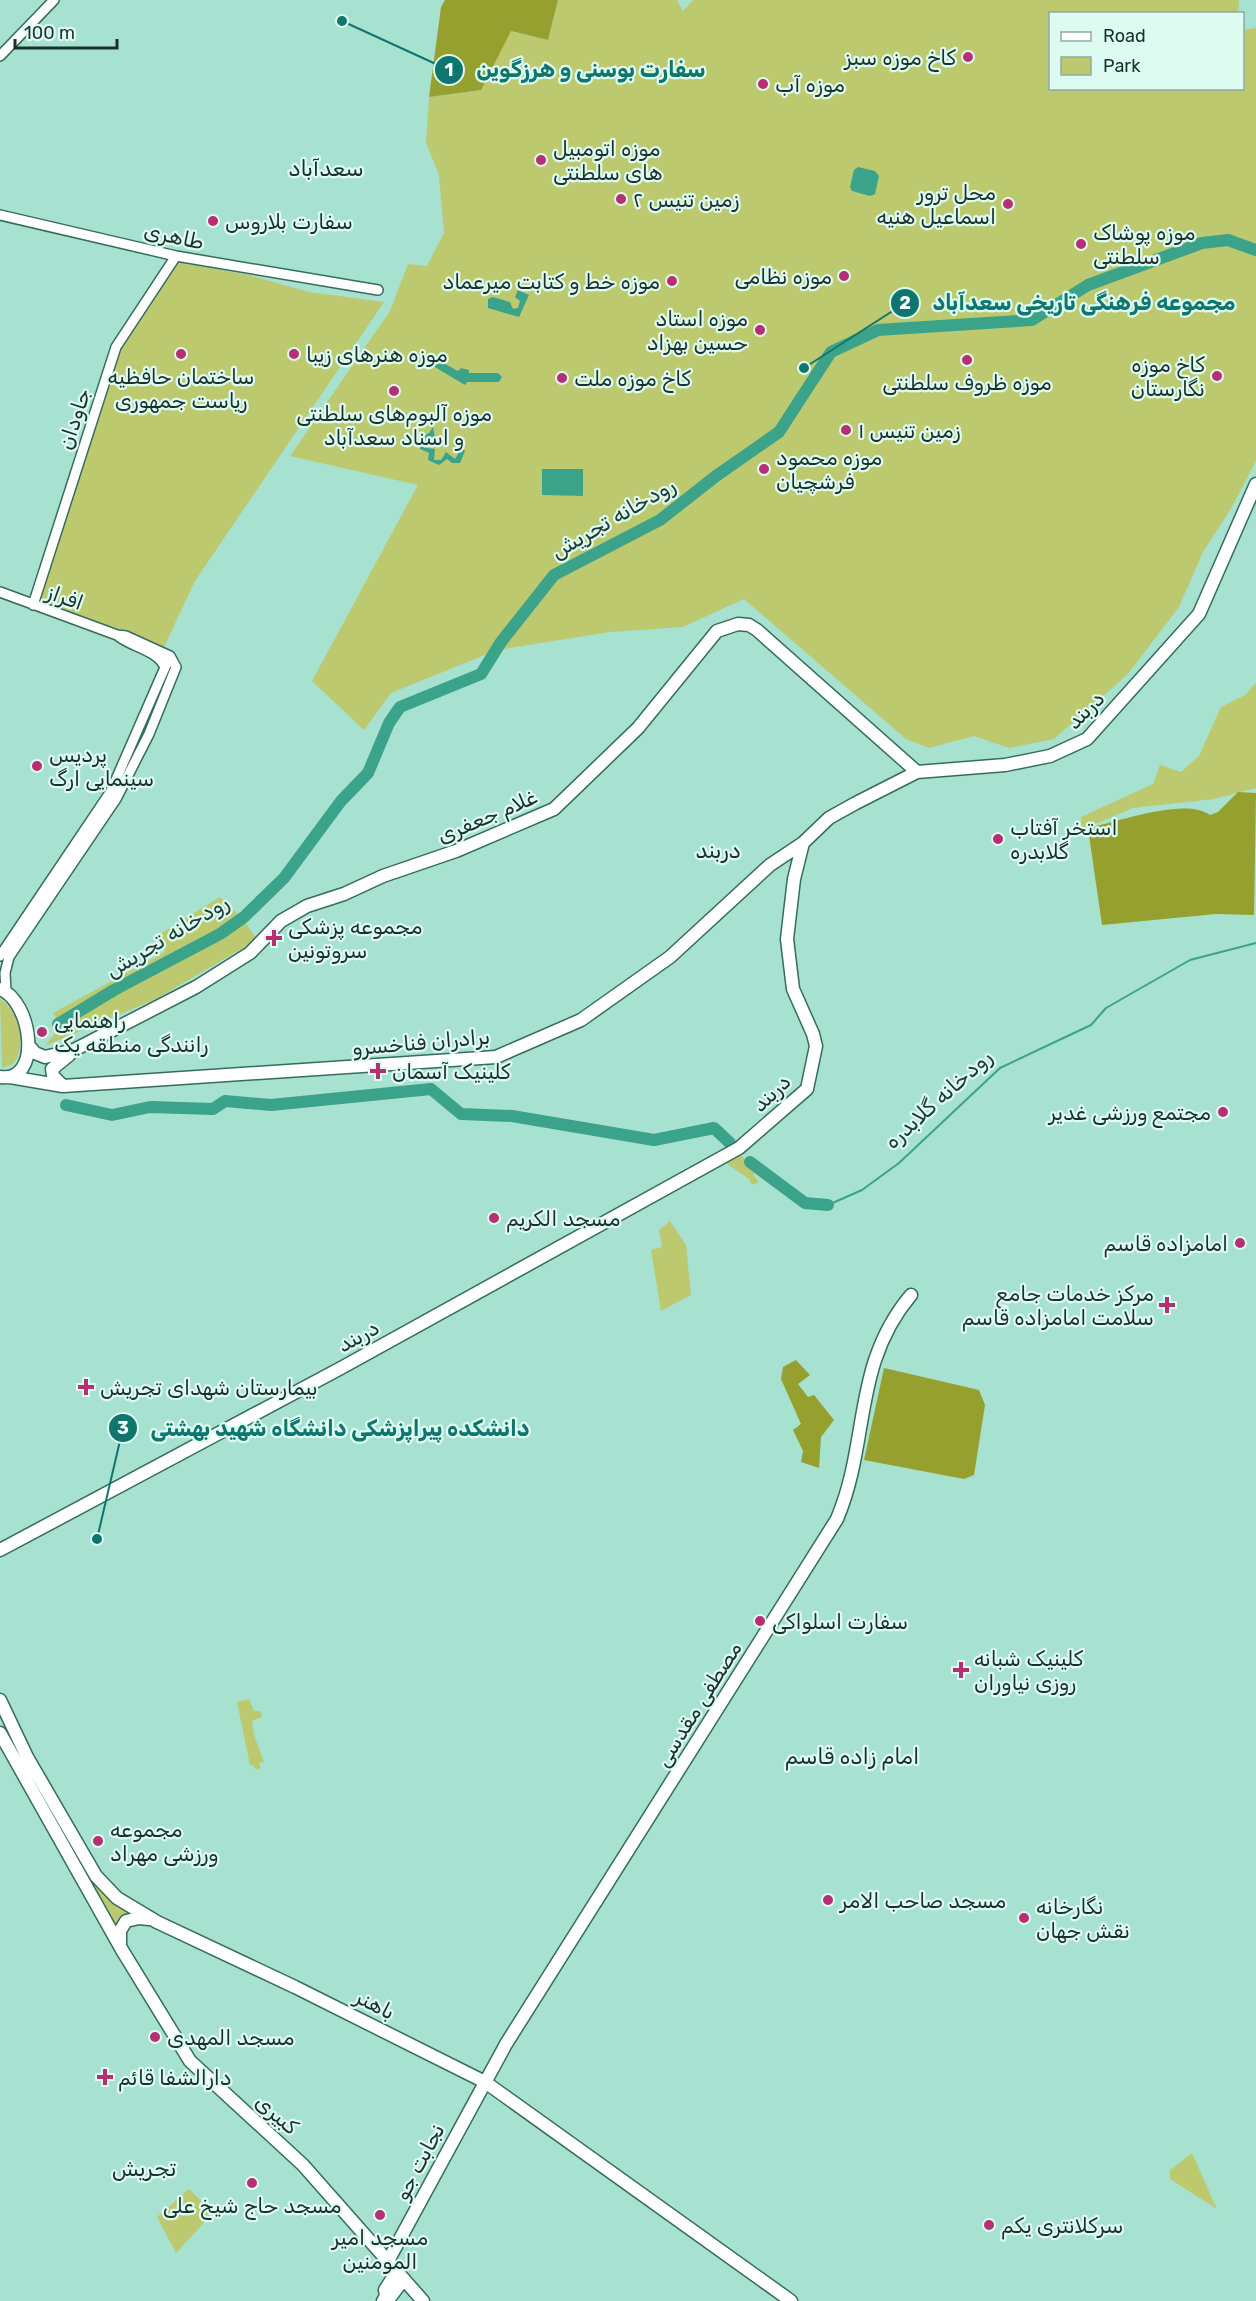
<svg xmlns="http://www.w3.org/2000/svg" width="1256" height="2301" viewBox="0 0 1256 2301" font-family="Rubik,Cairo,sans-serif">
<style>
.green{fill:#bdc96f}
.forest{fill:#95a02f}
.water{fill:#3ca38b}
.lines{fill:none;stroke-linecap:round;stroke-linejoin:round}
.stream{stroke:#3ca38b;stroke-width:2}
.river{stroke:#3ca38b;stroke-width:12}
.minor-casing{stroke:#346c5e;stroke-width:12}
.major-casing{stroke:#346c5e;stroke-width:15}
.minor{stroke:#fff;stroke-width:9}
.major{stroke:#fff;stroke-width:12}
.poi-dot{fill:#b62f72;stroke:#defbf2;stroke-width:2}
.labels{text-anchor:middle;dominant-baseline:central;stroke-width:4.5;stroke-linejoin:round;paint-order:stroke}
.poi-label{font-size:21px;fill:#1a312b;stroke:#defbf2;text-anchor:start}
.street-label{font-size:21px;fill:#1a312b;stroke:#defbf2}
.neighbourhood-label{font-size:22px;fill:#1a312b;stroke:#defbf2}
.water-label{font-size:22px;font-style:italic;fill:#1d3c34;stroke:#defbf2}
.leader{fill:none;stroke:#0f766e;stroke-width:2}
.callout-dot{fill:#0f766e;stroke:#defbf2;stroke-width:2}
.mark-label{font-size:18px;text-anchor:middle;font-weight:bold;fill:#fff}
.callout-label{font-size:22px;text-anchor:middle;font-weight:bold;fill:#0f766e;stroke:#defbf2;stroke-width:4.5;stroke-linejoin:round;paint-order:stroke}
</style>
<rect width="100%" height="100%" fill="#a7e1d0"/>
<path class="green" d="M558,0H677L683,11L693,0H1239L1238,13L1050,14V88H1242L1243,30L1256,28V461L1232,507L1203,552L1179,607L1127,675L1054,739L1009,748L974,736L929,748L906,739L744,599L683,627L610,632L497,650L391,693L364,730L312,681L418,485L290,456L390,311L408,264L427,266L444,233L439,175L426,143L429,97L481,90L510,31L548,40Z
M178,262L249,275L309,292L384,302L195,581L163,649L138,635L39,603L120,350Z
M1256,683V788L1214,799L1133,808L1081,830V817L1153,784L1160,765L1181,772L1199,756L1221,707L1245,695Z
M220,897L239,915L221,929L57,1019L53,1013L165,952L160,934Z
M245,922L257,940L156,999L45,1046L61,1025L120,990Z
M0,999C19,1011 28,1046 13,1064L2,1068Z
M738,1153L758,1170L753,1175L759,1182L752,1185L749,1179L723,1161Z
M670,1221L686,1245L691,1295L661,1311L651,1250L662,1247L659,1230Z
M249,1699L254,1711H261L262,1717L252,1721L254,1735L264,1762L259,1763L261,1768L256,1770L253,1765H250L237,1702Z
M0,1710L95,1882L106,1897L132,1915L116,1931L8,1737L0,1718Z
M1192,2153L1217,2209L1170,2179V2170Z
M189,2189L213,2213L176,2253L157,2217Z"/>
<path class="forest" d="M445,0H558L548,40L511,31L481,90L429,97L441,7Z
M1238,792L1256,793L1254,915L1216,914L1102,925L1088,828C1119,822 1184,797 1210,815L1218,812Z
M796,1360L810,1375L798,1384L808,1397L814,1395L834,1420L821,1437L819,1468L801,1462L803,1451L793,1430L801,1424L781,1379L783,1367Z
M884,1368L979,1390L985,1405L974,1475L964,1479L864,1460Z"/>
<path class="water" d="M858,167L875,171L879,176L875,194L870,196L852,191L850,187L854,170Z
M518,290L529,295L519,317L488,308V299L493,297L510,302L513,309L518,308L520,301L515,297Z
M429,355L458,371L461,368L469,370V373H498L502,377L499,382H467L465,385L428,363L426,360Z
M433,427L435,438L424,442L427,448L435,449L434,460H441L446,452L455,459L458,454L453,443L460,437L462,441L460,444L465,451L460,463H452L447,459L439,465L428,460L429,453L420,449L419,439L429,433Z
M542,469H583V496L542,495Z"/>
<g class="lines">
<path class="stream" d="M828,1205L862,1190L899,1163L1000,1068L1091,1025L1106,1008L1190,960L1256,943"/>
<path class="river" d="M58,1024L114,990L220,934L244,917L284,878L341,801L368,773L389,723L400,707L481,674L501,642L554,575L660,520L716,476L779,432L831,352L878,330L1032,320L1088,285L1202,243L1228,240L1256,250
M66,1105L112,1115L150,1107L213,1109L225,1101L271,1105L431,1089L461,1114L512,1116L654,1140L714,1128L730,1143
M750,1162L805,1203L828,1205"/>
<defs>
<path id="minor" d="M0,56L54,0
M0,215L176,256L378,290
M0,592L117,635
M33,605L116,347L176,256
M165,668C159,650 130,647 117,635L126,636L170,656
M0,956L111,791L170,656
M6,991L5,973L9,957L116,799L149,734L176,667L170,656"/>
<path id="major" d="M0,989C32,1001 43,1083 0,1077
M29,1046L35,1053L45,1057L74,1050L196,987L250,953L281,921L307,906L344,894L383,876L456,851L554,809L638,728L717,631L738,624L749,625L757,630L917,772
M10,1077L63,1086L496,1057L581,1020L670,957L770,865L803,843L829,818L856,803L917,772L1005,765L1050,756L1087,739L1199,614L1256,484
M62,1085L53,1076L52,1069L69,1055
M0,1550L341,1368L739,1148L807,1089L816,1046L813,1034L793,989L787,939L794,879L803,843
M0,1700L27,1757L96,1876L117,1898L157,1922L295,1987L485,2082L791,2301
M0,1733L122,1950L190,2061L303,2165L423,2301
M120,1944V1931L126,1921L139,1918L149,1919
M388,2261L506,2044L837,1519C870,1441 852,1365 911,1295
M386,2296L385,2290L397,2271
M383,2301L386,2296H391L404,2279"/>
</defs>
<use href="#minor" class="minor-casing"/>
<use href="#major" class="major-casing"/>
<use href="#minor" class="minor"/>
<use href="#major" class="major"/>
</g>
<g class="poi-dot">
<circle cx="968" cy="57" r="6"/>
<circle cx="763" cy="84" r="6"/>
<circle cx="541" cy="160" r="6"/>
<circle cx="621" cy="199" r="6"/>
<circle cx="1008" cy="204" r="6"/>
<circle cx="213" cy="221" r="6"/>
<circle cx="1081" cy="244" r="6"/>
<circle cx="844" cy="276" r="6"/>
<circle cx="672" cy="281" r="6"/>
<circle cx="760" cy="330" r="6"/>
<circle cx="181" cy="354" r="6"/>
<circle cx="294" cy="354" r="6"/>
<circle cx="967" cy="360" r="6"/>
<circle cx="1217" cy="376" r="6"/>
<circle cx="562" cy="378" r="6"/>
<circle cx="394" cy="391" r="6"/>
<circle cx="846" cy="430" r="6"/>
<circle cx="764" cy="469" r="6"/>
<circle cx="37" cy="766" r="6"/>
<circle cx="998" cy="839" r="6"/>
<path d="M271 929h6v6h6v6h-6v6h-6v-6h-6v-6h6z"/>
<circle cx="42" cy="1032" r="6"/>
<path d="M375 1062h6v6h6v6h-6v6h-6v-6h-6v-6h6z"/>
<circle cx="1223" cy="1112" r="6"/>
<circle cx="494" cy="1218" r="6"/>
<circle cx="1240" cy="1243" r="6"/>
<path d="M1164 1296h6v6h6v6h-6v6h-6v-6h-6v-6h6z"/>
<path d="M83 1378h6v6h6v6h-6v6h-6v-6h-6v-6h6z"/>
<circle cx="760" cy="1621" r="6"/>
<path d="M958 1661h6v6h6v6h-6v6h-6v-6h-6v-6h6z"/>
<circle cx="98" cy="1841" r="6"/>
<circle cx="828" cy="1900" r="6"/>
<circle cx="1024" cy="1918" r="6"/>
<circle cx="155" cy="2037" r="6"/>
<path d="M102 2068h6v6h6v6h-6v6h-6v-6h-6v-6h6z"/>
<circle cx="252" cy="2183" r="6"/>
<circle cx="380" cy="2215" r="6"/>
<circle cx="989" cy="2225" r="6"/>
</g>
<g class="labels">
<g class="poi-label">
<text x="956" y="57" text-anchor="end">کاخ موزه سبز</text>
<text x="775" y="84">موزه آب</text>
<text x="553" y="148">موزه اتومبیل<tspan x="553" dy="24">های سلطنتی</tspan></text>
<text x="996" y="192" text-anchor="end">محل ترور<tspan x="996" dy="24">اسماعیل هنیه</tspan></text>
<text x="633" y="199">زمین تنیس ۲</text>
<text x="225" y="221">سفارت بلاروس</text>
<text x="1093" y="232">موزه پوشاک<tspan x="1093" dy="24">سلطنتی</tspan></text>
<text x="832" y="276" text-anchor="end">موزه نظامی</text>
<text x="660" y="281" text-anchor="end">موزه خط و کتابت میرعماد</text>
<text x="748" y="318" text-anchor="end">موزه استاد<tspan x="748" dy="24">حسین بهزاد</tspan></text>
<text x="306" y="354">موزه هنرهای زیبا</text>
<text x="1205" y="364" text-anchor="end">کاخ موزه<tspan x="1205" dy="24">نگارستان</tspan></text>
<text x="181" y="376" text-anchor="middle">ساختمان حافظیه<tspan x="181" dy="24">ریاست جمهوری</tspan></text>
<text x="574" y="378">کاخ موزه ملت</text>
<text x="967" y="382" text-anchor="middle">موزه ظروف سلطنتی</text>
<text x="394" y="413" text-anchor="middle">موزه آلبوم‌های سلطنتی<tspan x="394" dy="24">و اسناد سعدآباد</tspan></text>
<text x="858" y="430">زمین تنیس ۱</text>
<text x="776" y="457">موزه محمود<tspan x="776" dy="24">فرشچیان</tspan></text>
<text x="49" y="754">پردیس<tspan x="49" dy="24">سینمایی ارگ</tspan></text>
<text x="1010" y="827">استخر آفتاب<tspan x="1010" dy="24">گلابدره</tspan></text>
<text x="288" y="926">مجموعه پزشکی<tspan x="288" dy="24">سروتونین</tspan></text>
<text x="54" y="1020">راهنمایی<tspan x="54" dy="24">رانندگی منطقه یک</tspan></text>
<text x="392" y="1071">کلینیک آسمان</text>
<text x="1211" y="1112" text-anchor="end">مجتمع ورزشی غدیر</text>
<text x="506" y="1218">مسجد الکریم</text>
<text x="1228" y="1243" text-anchor="end">امامزاده قاسم</text>
<text x="1154" y="1293" text-anchor="end">مرکز خدمات جامع<tspan x="1154" dy="24">سلامت امامزاده قاسم</tspan></text>
<text x="100" y="1387">بیمارستان شهدای تجریش</text>
<text x="772" y="1621">سفارت اسلواکی</text>
<text x="974" y="1658">کلینیک شبانه<tspan x="974" dy="24">روزی نیاوران</tspan></text>
<text x="110" y="1829">مجموعه<tspan x="110" dy="24">ورزشی مهراد</tspan></text>
<text x="840" y="1900">مسجد صاحب الامر</text>
<text x="1036" y="1906">نگارخانه<tspan x="1036" dy="24">نقش جهان</tspan></text>
<text x="167" y="2037">مسجد المهدی</text>
<text x="118" y="2077">دارالشفا قائم</text>
<text x="252" y="2205" text-anchor="middle">مسجد حاج شیخ علی</text>
<text x="1001" y="2225">سرکلانتری یکم</text>
<text x="380" y="2237" text-anchor="middle">مسجد امیر<tspan x="380" dy="24">المومنین</tspan></text>
</g>
<g class="street-label">
<text transform="translate(174 236) rotate(12)">طاهری</text>
<text transform="translate(74 419) rotate(-72)">جاودان</text>
<text transform="translate(65 597) rotate(20)">افراز</text>
<text transform="translate(1085 710) rotate(-45)">دربند</text>
<text transform="translate(487 816) rotate(-23)">غلام جعفری</text>
<text transform="translate(421 1042) rotate(-5)">برادران فناخسرو</text>
<text transform="translate(771 1093) rotate(-43)">دربند</text>
<text transform="translate(358 1336) rotate(-29)">دربند</text>
<text transform="translate(698 1704) rotate(-58)">مصطفی مقدسی</text>
<text transform="translate(375 2004) rotate(27)">باهنر</text>
<text transform="translate(277 2114) rotate(41)">کبیری</text>
<text transform="translate(419 2162) rotate(-62)">نجابت جو</text>
</g>
<g class="neighbourhood-label">
<text x="326" y="168">سعدآباد</text>
<text x="718" y="850">دربند</text>
<text x="852" y="1756">امام زاده قاسم</text>
<text x="144" y="2168">تجریش</text>
</g>
<g class="water-label">
<text transform="translate(613 518) rotate(-30)">رودخانه تجریش</text>
<text transform="translate(167 936) rotate(-31)">رودخانه تجریش</text>
<text transform="translate(938 1099) rotate(-42)">رودخانه گلابدره</text>
</g>
</g>
<path class="leader" d="M342 21L449 70M804 368L905 303M97 1539L123 1428"/>
<g class="callout-dot">
<circle cx="342" cy="21" r="6"/>
<circle cx="804" cy="368" r="6"/>
<circle cx="97" cy="1539" r="6"/>
<circle cx="449" cy="70" r="15"/>
<circle cx="905" cy="303" r="15"/>
<circle cx="123" cy="1428" r="15"/>
</g>
<g class="mark-label">
<text x="449" y="76">1</text>
<text x="905" y="309">2</text>
<text x="123" y="1434">3</text>
</g>
<g class="callout-label">
<text x="591" y="77">سفارت بوسنی و هرزگوین</text>
<text x="1084" y="310">مجموعه فرهنگی تاریخی سعدآباد</text>
<text x="340" y="1436">دانشکده پیراپزشکی دانشگاه شهید بهشتی</text>
</g>
<rect x="1049" y="12" width="195" height="78" fill="#defbf2" stroke="#90aaa2" stroke-width="1.5"/>
<rect x="1061" y="32" width="30" height="9" fill="#ffffff" stroke="#90aaa2" stroke-width="1.5"/>
<text x="1103" y="42" font-size="18" fill="#1a312b">Road</text>
<rect x="1061" y="57" width="30" height="18" fill="#bdc96f" stroke="#90aaa2" stroke-width="1.5"/>
<text x="1103" y="72" font-size="18" fill="#1a312b">Park</text>
<path d="M15 39v9h102v-9" fill="none" stroke="#1a312b" stroke-width="3"/>
<text x="24" y="39" font-size="18" fill="#1a312b" stroke="#defbf2" stroke-width="4.5" paint-order="stroke">100 m</text>
</svg>
